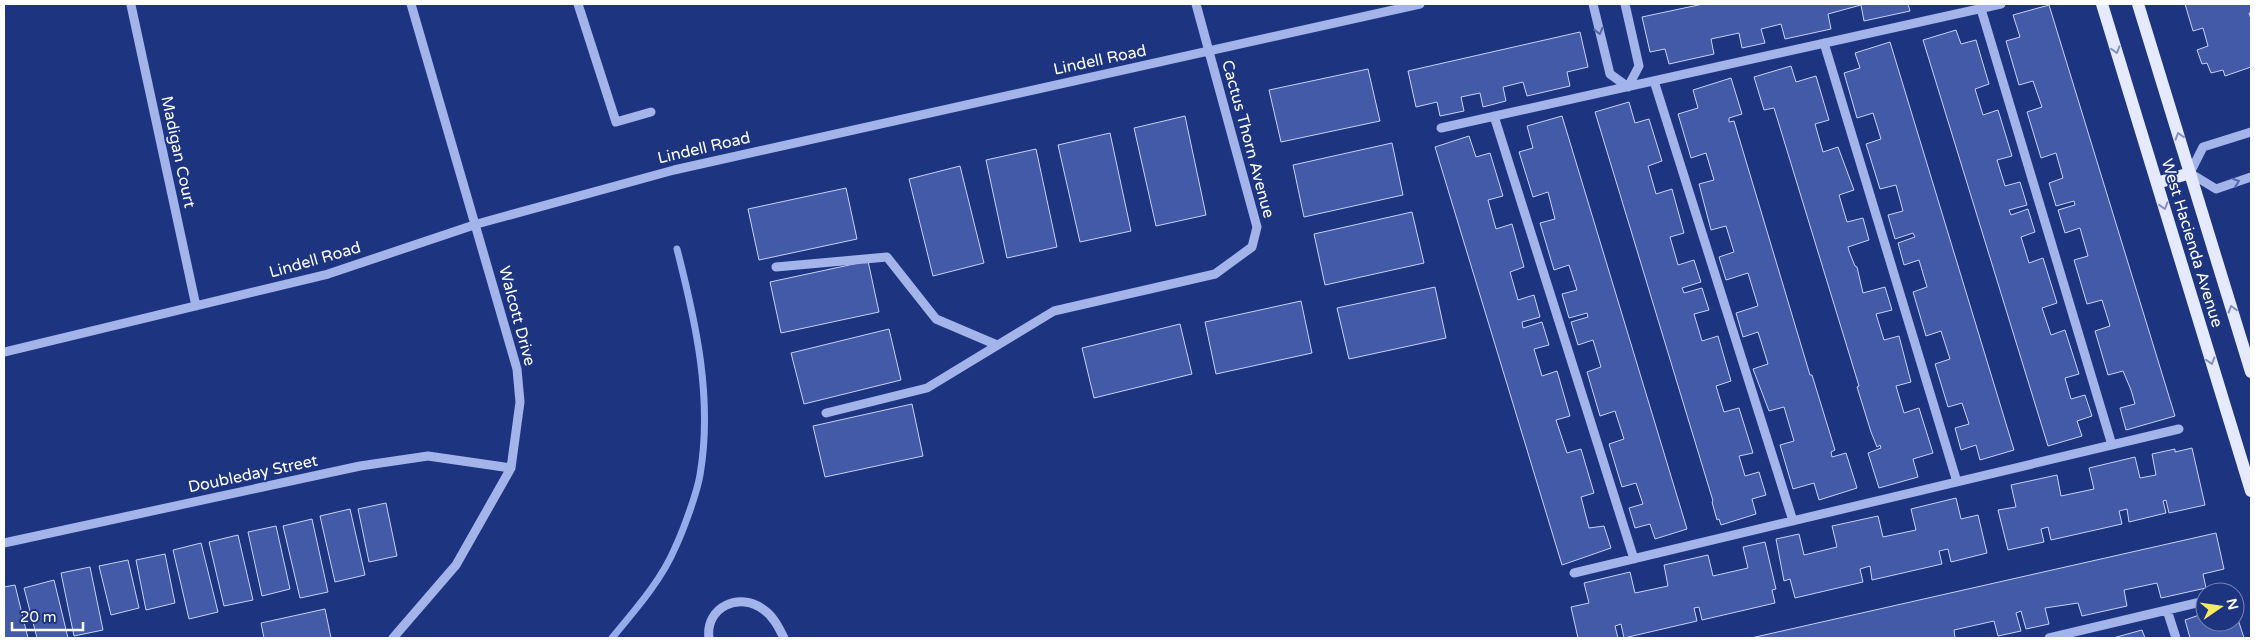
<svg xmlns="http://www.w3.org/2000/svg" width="2255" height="642" viewBox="0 0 2255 642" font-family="'Varela Round',sans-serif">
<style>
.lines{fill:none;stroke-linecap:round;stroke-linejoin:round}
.stream{stroke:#95aceb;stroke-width:7}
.building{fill:#425aa8;stroke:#c6d2f7}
.minor{stroke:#a2b4e9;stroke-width:9}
.major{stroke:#e5eafe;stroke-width:12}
.oneway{stroke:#5268ab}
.oneway2{stroke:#8190c0}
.labels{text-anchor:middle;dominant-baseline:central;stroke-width:4;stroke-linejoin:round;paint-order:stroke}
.street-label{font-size:16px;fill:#fff;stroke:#1d3581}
</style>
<rect width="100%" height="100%" fill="#1d3581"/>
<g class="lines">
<path class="stream" d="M612,638C635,610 661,581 675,548C683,531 697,493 700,475C713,399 696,323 677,249"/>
</g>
<path class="building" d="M1703,4H1908L1910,11L1864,21L1861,5L1828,14L1831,29L1785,39L1781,24L1761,29L1765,43L1742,48L1739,33L1711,39L1714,54L1669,64L1665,49L1650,52L1642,17Z
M2185,4H2251V13H2249L2251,19V67L2225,76L2223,70L2211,73L2207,63L2202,64L2197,50L2208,46L2203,28L2193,31Z
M2049,5L2175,416L2126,430L2120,408L2135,404L2131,390L2123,371L2108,375L2095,331L2110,326L2102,300L2087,304L2074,260L2088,256L2080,228L2065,233L2058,210L2075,205L2074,201L2056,206L2049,183L2063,178L2056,153L2041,158L2027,112L2042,107L2033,81L2019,85L2006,41L2020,37L2013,15Z
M1956,30L1961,44L1976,40L1989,84L1975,89L1983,115L1998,110L2012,156L1997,160L2005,186L2020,182L2027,205L2009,210L2011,215L2028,209L2035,232L2021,237L2029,263L2043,258L2057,303L2042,308L2051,335L2065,330L2079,374L2065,378L2071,399L2085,395L2092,416L2077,421L2082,436L2048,446L1923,40Z
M1580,32L1588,67L1567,72L1570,86L1527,96L1523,82L1503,87L1506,101L1483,107L1480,93L1461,97L1464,111L1440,116L1437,102L1416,107L1408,71Z
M1890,42L2014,450L1980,460L1976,445L1961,450L1955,428L1969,424L1962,403L1948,407L1935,364L1950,359L1941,331L1926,336L1913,292L1927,287L1919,260L1904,265L1898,243L1915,237L1913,233L1895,239L1888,215L1903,211L1896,185L1880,189L1866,144L1881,139L1873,113L1857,118L1844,73L1860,68L1855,53Z
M1791,66L1796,82L1816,76L1829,120L1815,124L1823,152L1838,147L1854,190L1839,195L1847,222L1863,218L1869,240L1848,247L1849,251L1855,266L1857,267L1863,293L1885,287L1892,310L1876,314L1884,340L1899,336L1911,382L1896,386L1904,413L1919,408L1933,453L1913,459L1918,477L1879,488L1868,453L1881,448L1880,445L1877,447L1871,432L1857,387L1859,386L1774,108L1764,110L1754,77Z
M1368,69L1380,121L1281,142L1269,90Z
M1731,78L1742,114L1729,118V122L1734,121L1810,375H1812L1835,450L1831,452L1832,457L1846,453L1857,488L1819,500L1814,483L1793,489L1780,445L1794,441L1784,407L1769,411L1753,369L1768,364L1758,332L1743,337L1736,313L1758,306L1748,273L1726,280L1719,257L1734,252L1726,226L1711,230L1699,184L1714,180L1706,153L1691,158L1678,114L1698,108L1693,90Z
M1629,102L1635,123L1649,119L1662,161L1648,166L1656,194L1672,189L1684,233L1670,237L1678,265L1694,260L1701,282L1682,288L1684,293L1702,288L1709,310L1694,314L1702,341L1718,336L1731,381L1716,386L1724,412L1739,408L1753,453L1739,456L1745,476L1759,472L1766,495L1752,499L1756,514L1721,525L1719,519L1717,520L1712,502L1713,501L1595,112Z
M1185,116L1206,215L1156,226L1134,128Z
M1562,116L1687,529L1655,539L1650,524L1635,528L1629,508L1643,504L1636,483L1622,487L1609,444L1624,439L1615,411L1600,416L1587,372L1601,367L1593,340L1578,345L1571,322L1588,317L1587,313L1569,318L1562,294L1577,290L1569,265L1554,270L1540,223L1555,219L1548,192L1533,197L1519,152L1533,148L1527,126Z
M1110,133L1131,231L1080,242L1058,145Z
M1469,136L1476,157L1490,153L1503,196L1488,200L1496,229L1512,224L1524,267L1510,272L1518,300L1534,295L1540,317L1522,322L1523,328L1542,322L1549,345L1534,349L1542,376L1557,371L1570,416L1556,420L1567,453L1581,449L1594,493L1581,497L1589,528L1604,526L1611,548L1562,565L1435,147Z
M1392,143L1403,195L1304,217L1293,165Z
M1036,149L1057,247L1007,258L986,160Z
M960,166L984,263L933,276L909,179Z
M846,188L857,239L759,260L748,209Z
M1412,212L1424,263L1325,285L1314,234Z
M868,261L879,312L781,333L770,282Z
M1435,287L1446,338L1349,359L1337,308Z
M1301,301L1312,353L1216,374L1205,322Z
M1180,324L1192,374L1094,398L1082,348Z
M889,329L901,380L804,404L791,353Z
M912,404L923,456L825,477L813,426Z
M2192,448L2205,505L2169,513L2166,500L2163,501L2166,513L2129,522L2127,509L2119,511L2122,524L2051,540L2048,527L2041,529L2044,542L2008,550L1998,510L2016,507L2011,485L2057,475L2061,496L2094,489L2089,468L2135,457L2140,478L2156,475L2152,454L2175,449V452Z
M1956,498L1961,519L1978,515L1987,553L1951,562L1948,549L1939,551L1942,564L1872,580L1870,566L1860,569L1863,582L1795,598L1790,579L1784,581L1776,539L1799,534L1804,555L1837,547L1832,526L1878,516L1883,537L1916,530L1911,509Z
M386,503L397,556L369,562L358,509Z
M350,509L365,575L335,582L320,516Z
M312,519L328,592L300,598L283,526Z
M276,526L290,589L262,596L248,532Z
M2216,533L2224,569L2203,574L2206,588L2161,598L2157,583L2124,590L2127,606L2082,616L2078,603L2045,608L2049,624L2026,629L2021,611L2016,613L2021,631L1998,636L1994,621L1954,630L1955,638H1751Z
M238,535L253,600L224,606L209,542Z
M1765,542L1776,589L1772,590L1775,603L1702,620L1699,607L1694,608L1697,621L1624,638L1621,624L1615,626L1618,638H1578L1571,607L1589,603L1584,583L1630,572L1635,593L1668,586L1664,565L1708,555L1713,576L1748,568L1743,547Z
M201,543L218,612L189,619L173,550Z
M165,554L175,603L146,610L136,560Z
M128,560L139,608L111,615L99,566Z
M90,567L103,630L74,636L61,573Z
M54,580L68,638H37L24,588Z
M15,585L28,638H4V587Z
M325,609L331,638H264L261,623Z
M2235,610L2244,638H2190L2185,620L2205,613V622H2235Z
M2142,630L2145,638H2113Z"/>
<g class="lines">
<path class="minor" d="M578,4L616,122L651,112
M1593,4L1610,74L1628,87L1639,66L1625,4
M131,5L196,306
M1981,9L2112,445
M1824,43L1957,482
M1654,81L1793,521
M1494,116L1634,559
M1441,128L2001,4
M2251,132L2203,147L2190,173L2216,189L2251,177
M776,267L887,257L936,319L997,345
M4,352L328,274L477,224L674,170L1420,4
M826,413L927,388L1054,311L1215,274L1252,247L1257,227L1196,4
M4,543L360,466L428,456L511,468
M1574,573L2179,429
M2167,610L2176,638
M393,638L456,565L511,468L520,402L517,369L411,4
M709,638C705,607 740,591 764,610C774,617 779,628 784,638
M2049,638L2205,601"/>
<path class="major" d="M2102,4L2251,491
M2138,4L2251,372
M2157,183L2190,173"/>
</g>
<defs><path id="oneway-chevron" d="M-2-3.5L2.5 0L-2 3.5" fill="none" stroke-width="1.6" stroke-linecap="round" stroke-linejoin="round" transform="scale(1.25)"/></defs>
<g class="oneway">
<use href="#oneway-chevron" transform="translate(1599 31) rotate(76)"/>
<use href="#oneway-chevron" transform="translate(2236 182) rotate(-19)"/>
</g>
<g class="oneway2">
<use href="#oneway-chevron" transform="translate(2116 50) rotate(73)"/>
<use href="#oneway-chevron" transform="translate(2179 136) rotate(-107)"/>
<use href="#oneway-chevron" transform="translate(2164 206) rotate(73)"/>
<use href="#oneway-chevron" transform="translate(2232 309) rotate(-107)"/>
<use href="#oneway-chevron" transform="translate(2211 361) rotate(73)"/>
</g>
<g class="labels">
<g class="street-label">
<text transform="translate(1100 60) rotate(-12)">Lindell Road</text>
<text transform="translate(1248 139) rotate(75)">Cactus Thorn Avenue</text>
<text transform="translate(704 148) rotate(-13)">Lindell Road</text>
<text transform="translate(178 152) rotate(78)">Madigan Court</text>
<text transform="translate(2192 243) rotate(73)">West Hacienda Avenue</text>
<text transform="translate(315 260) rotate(-16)">Lindell Road</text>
<text transform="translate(517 316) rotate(75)">Walcott Drive</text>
<text transform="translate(253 474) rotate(-12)">Doubleday Street</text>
</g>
</g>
<rect width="2255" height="642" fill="none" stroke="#ffffff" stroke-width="10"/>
<g transform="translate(2220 607) rotate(77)"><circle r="24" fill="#1d3581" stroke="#7786b3"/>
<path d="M0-4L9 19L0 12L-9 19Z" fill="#f8eb61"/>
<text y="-8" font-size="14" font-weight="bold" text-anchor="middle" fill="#ffffff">N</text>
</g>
<path d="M12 622v8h71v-8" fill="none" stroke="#ffffff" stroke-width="2.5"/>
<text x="20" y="622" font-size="15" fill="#ffffff" stroke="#1d3581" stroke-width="4" paint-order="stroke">20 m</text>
</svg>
